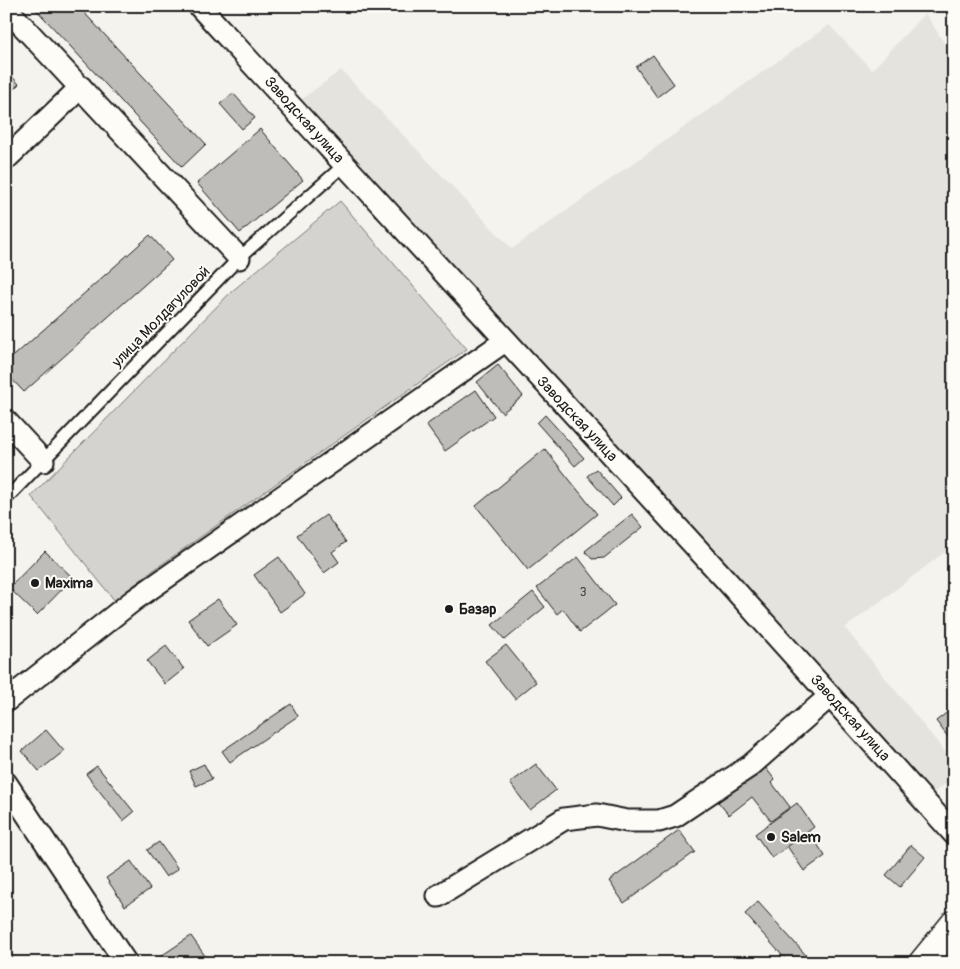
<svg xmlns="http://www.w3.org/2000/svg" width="960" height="969" viewBox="0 0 960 969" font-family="Pangolin,sans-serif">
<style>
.built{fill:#e4e3de}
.green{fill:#d4d3cf;stroke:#787876}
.building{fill:#bebdba;stroke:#1c1c1c}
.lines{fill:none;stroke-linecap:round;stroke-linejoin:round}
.lane-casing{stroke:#1c1c1c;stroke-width:15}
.street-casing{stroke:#1c1c1c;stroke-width:25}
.secondary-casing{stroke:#1c1c1c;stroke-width:31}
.lane{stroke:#fdfcf7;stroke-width:11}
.street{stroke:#fdfcf7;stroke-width:21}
.secondary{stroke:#fdfcf7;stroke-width:28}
.poi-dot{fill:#1c1c1c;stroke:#fdfcf7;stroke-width:2}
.labels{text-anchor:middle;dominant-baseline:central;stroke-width:4;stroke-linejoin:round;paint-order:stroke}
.number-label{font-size:12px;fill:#444}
.street-label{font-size:15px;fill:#1c1c1c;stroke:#fdfcf7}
.poi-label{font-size:15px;font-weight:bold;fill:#1c1c1c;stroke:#fdfcf7;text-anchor:start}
</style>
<rect width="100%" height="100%" fill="#f4f3ee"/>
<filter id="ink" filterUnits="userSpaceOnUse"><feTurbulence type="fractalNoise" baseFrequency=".02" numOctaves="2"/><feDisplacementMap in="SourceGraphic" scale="10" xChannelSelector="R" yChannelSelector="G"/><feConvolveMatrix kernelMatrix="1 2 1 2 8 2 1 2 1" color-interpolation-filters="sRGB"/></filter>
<g filter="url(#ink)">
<path class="built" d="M925,13L954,58V545L845,628L954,763V778L933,793L302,99L341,70L512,249L829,25L872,70Z"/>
<path class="green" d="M340,201L467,349L148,574L115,601L31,496L231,292Z"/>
<path class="building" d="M33,6H78L206,144L182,167Z
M653,55L674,84L657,97L636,67Z
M6,70L19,84L6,96Z
M233,93L255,118L242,129L220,104Z
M260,129L303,180L240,233L197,183Z
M150,235L172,260L24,392L6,373V363Z
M498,365L523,396L502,413L477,382Z
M476,390L494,416L445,451L426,425Z
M545,415L584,458L575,466L537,423Z
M545,449L597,514L528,570L476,506Z
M596,469L621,498L613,506L587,476Z
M632,514L643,527L604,558L592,559L585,551Z
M326,515L346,542L332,552L339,562L324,573L297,535Z
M45,551L73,578L37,615L9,588Z
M279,557L305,594L280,612L254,575Z
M578,557L615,605L580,632L563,609L557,614L537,588Z
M533,592L545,607L505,640L492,625Z
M218,599L237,625L207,646L188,620Z
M506,645L536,682L515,699L485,661Z
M166,646L184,669L165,684L147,661Z
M291,704L298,716L230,762L222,751Z
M954,707V745L936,721Z
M46,730L64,751L39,771L22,751Z
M204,764L212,779L196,786L189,771Z
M536,764L556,790L530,810L510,783Z
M97,766L134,812L123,821L86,774Z
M765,767L775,780L772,783L790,807L771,821L752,797L729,815L718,802Z
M797,803L814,827L772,858L755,834Z
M679,830L695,852L624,903L609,881Z
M809,832L825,856L804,871L787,846Z
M159,842L178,869L166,877L147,850Z
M911,845L925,857L900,887L886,875Z
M131,861L150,889L125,906L106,878Z
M758,902L813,963H789L745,914Z
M191,936L210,963H166L161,956Z"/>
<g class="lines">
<defs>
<path id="lane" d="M6,499L239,258L344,165"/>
<path id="street" d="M199,6L725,579L954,834
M6,8L239,258
M6,159L81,87
M6,421L43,461
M6,701L134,600L505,341
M6,783L126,963
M438,896L564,819L597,815L627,821H659L675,816L750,766L830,696"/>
<path id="secondary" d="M923,963L954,925"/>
</defs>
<use href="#lane" class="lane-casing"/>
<use href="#street" class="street-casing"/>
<use href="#secondary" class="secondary-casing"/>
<use href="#lane" class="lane"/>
<use href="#street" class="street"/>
<use href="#secondary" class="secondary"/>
</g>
</g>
<g class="poi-dot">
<circle cx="35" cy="583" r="5"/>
<circle cx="449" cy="609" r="5"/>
<circle cx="771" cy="837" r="5"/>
</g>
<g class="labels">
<g class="number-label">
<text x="583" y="592">3</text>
</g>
<g class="street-label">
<text transform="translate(304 120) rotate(48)">Заводская улица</text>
<text transform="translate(161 317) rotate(-46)">улица Молдагуловой</text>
<text transform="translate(577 419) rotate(47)">Заводская улица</text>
<text transform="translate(850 718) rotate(48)">Заводская улица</text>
</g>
<g class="poi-label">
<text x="45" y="583">Maxima</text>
<text x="459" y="609">Базар</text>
<text x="781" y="837">Salem</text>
</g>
</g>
<rect width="960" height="969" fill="none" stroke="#fdfcf7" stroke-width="25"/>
<rect x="12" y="12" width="935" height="944" fill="none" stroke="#1c1c1c" stroke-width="2" filter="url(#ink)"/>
</svg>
